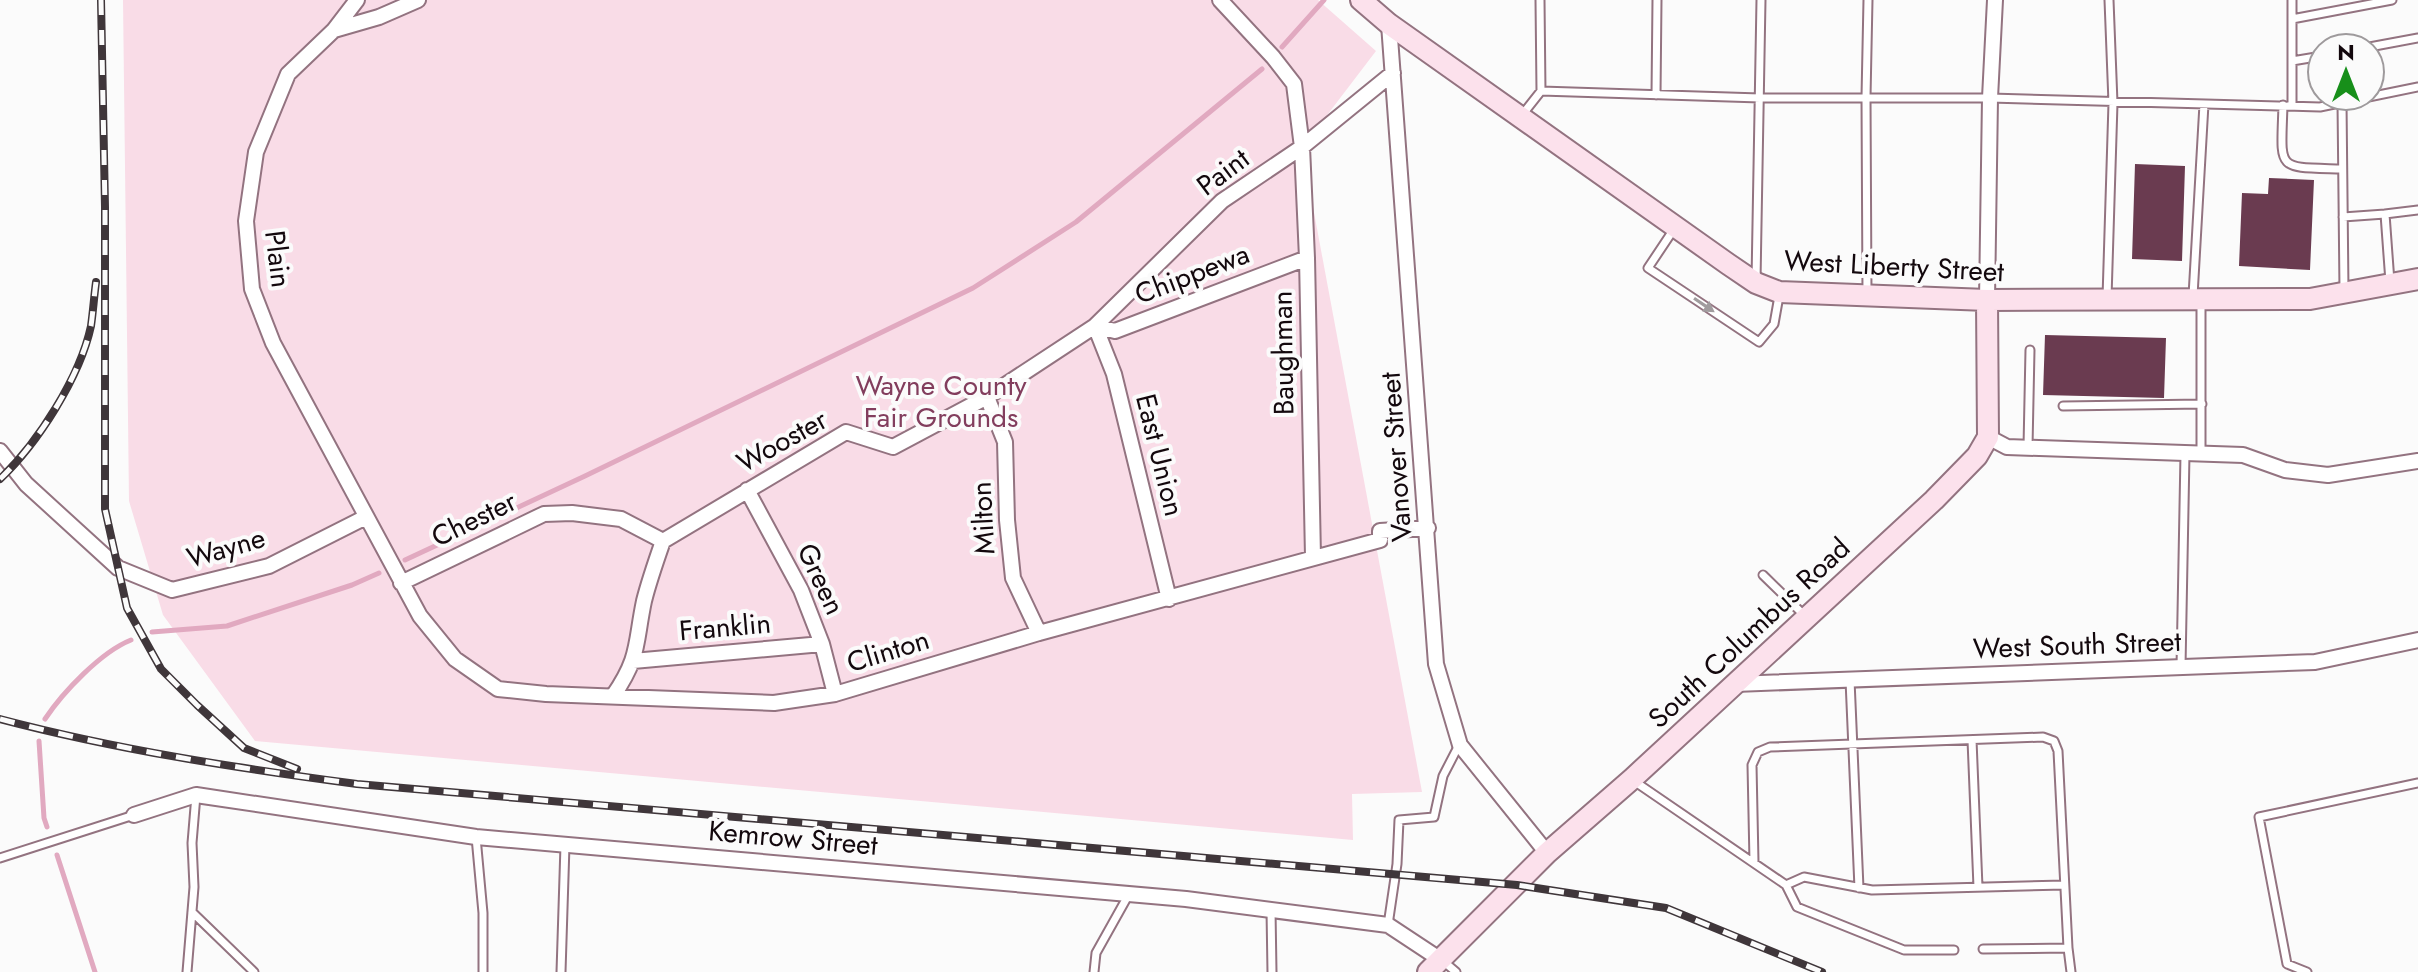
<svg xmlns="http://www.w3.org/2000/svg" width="2418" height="972" viewBox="0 0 2418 972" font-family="Jost,sans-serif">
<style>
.green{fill:#f9dce7}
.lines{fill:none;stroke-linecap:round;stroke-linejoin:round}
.stream{stroke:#e1a9c0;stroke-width:5}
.building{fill:#6a3b50}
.service-casing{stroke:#937380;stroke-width:11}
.minor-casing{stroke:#937380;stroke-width:18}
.secondary-casing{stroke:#937380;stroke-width:24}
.service{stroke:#fff;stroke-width:7}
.minor{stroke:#fff;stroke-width:14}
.secondary{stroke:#fce1ec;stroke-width:20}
.rail-casing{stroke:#3f363a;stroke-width:8}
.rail{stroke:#fbfbfb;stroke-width:5;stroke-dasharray:15;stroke-linecap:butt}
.oneway{fill:#a19c9e}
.labels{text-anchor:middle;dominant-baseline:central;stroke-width:8;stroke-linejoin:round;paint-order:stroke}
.street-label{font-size:28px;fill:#13080d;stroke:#fbfbfb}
.park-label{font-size:28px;fill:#823d5d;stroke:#fbfbfb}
</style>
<rect width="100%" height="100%" fill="#fbfbfb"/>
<path class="green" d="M123,0H1318L1376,51L1302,148L1422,792L1352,794L1353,840L255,741L163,615L129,501Z"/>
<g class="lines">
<path class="stream" d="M1282,47L1324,0
M405,560L585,476L973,288L1076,222L1262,69
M152,632L227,626L352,585L379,573
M45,719C63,692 101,652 131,640
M39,741L44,818L47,827
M57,855L95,972"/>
</g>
<path class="building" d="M2135,164L2185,166L2182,261L2132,259Z
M2269,178L2314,180L2310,270L2239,266L2242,193L2268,194Z
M2045,335L2166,338L2164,398L2043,395Z"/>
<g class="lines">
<defs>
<path id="service" d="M2292,19L2392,0
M2364,48L2418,38
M2292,61L2322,56
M1541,91L1760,98H1990L2320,107L2418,87
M1656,95L1657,0
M2342,102L2344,291
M2283,105C2281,172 2275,167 2342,169
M2292,105V0
M1522,115L1541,91L1540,0
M2385,214L2418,210
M2343,217L2385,214L2390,282
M1674,229L1648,268L1759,342L1774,324L1779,296
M1756,281L1761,0
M1867,294L1866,97L1868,0
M2193,296L2204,104
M2107,298L2113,103L2109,0
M2201,301V452
M2063,406L2202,404
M2028,447L2030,350
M1763,575L1805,616
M2181,667L2185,454
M1850,680L1859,888
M1972,740L1978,887
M1634,781L1786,885L1797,907L1904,950H1954
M476,837L483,913V972
M0,858L134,815
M1754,862L1752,765L1758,752L1770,747L2043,737L2054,741L2058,751L2068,948
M1786,885L1804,877L1872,890L2064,885
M1271,910L1272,972
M192,912L254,972
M1388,925L1397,864L1399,820L1434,817L1443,776L1459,745
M1983,949L2068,948L2071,972
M1443,961L1456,972
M187,972L194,887L192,843L196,795
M561,972L565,845
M1094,972L1096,953L1129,894
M2307,972L2287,964L2259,817L2418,783"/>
<path id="minor" d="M357,0L334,30L288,74L256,152L246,221L252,289L273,343L420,616L455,659L498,689L546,694L774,703L835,694L1039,633L1380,540V531L1428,528
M1220,0L1273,57L1294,84L1302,147L1307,258L1313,557
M1389,24L1436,664L1460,745L1547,853
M334,30L379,17L418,0
M1987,300L1990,98L1995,0
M1095,326L1114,374L1169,599
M1095,326L1115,331L1307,258
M987,397L1005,442L1007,520L1013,578L1039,633
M1988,437L2007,447L2243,455L2285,470L2328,475L2418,461
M0,451L26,484L118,568L172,590L269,566L366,517
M747,490L801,590L822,644L835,694
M663,541L846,432L893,447L987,397L1095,326L1222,201L1302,147L1393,73
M401,583L544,514L572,513L621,519L663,541
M633,661L822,644
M1735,684L2315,662L2418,640
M613,696C640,657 635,644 644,601C649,581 656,561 663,541
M134,815L196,795L476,837L1186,899L1388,925L1441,960"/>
<path id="secondary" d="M1361,0L1389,24L1728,264L1756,283L1779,292L1987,300L2310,299L2418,279
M1428,972L1547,853L1632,779L1934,500L1977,456L1988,437L1987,300"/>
</defs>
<use href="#service" class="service-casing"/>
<use href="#minor" class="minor-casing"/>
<use href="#secondary" class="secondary-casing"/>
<use href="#service" class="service"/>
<use href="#minor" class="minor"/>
<use href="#secondary" class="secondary"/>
<defs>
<path id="rail" d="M101,0L105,207V509L127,608L161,669L197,705L244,748L297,769
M0,479C38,443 80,377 91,326C93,312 94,297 96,282
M0,719C118,750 237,768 357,784L1517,885L1666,908L1822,972"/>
</defs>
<use href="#rail" class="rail-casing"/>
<use href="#rail" class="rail"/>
</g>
<defs><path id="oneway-solid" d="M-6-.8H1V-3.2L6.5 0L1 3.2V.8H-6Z" transform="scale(2)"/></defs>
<use class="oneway" href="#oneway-solid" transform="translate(1704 305) rotate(34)"/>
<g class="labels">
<g class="street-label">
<text transform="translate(1223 172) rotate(-37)">Paint</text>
<text transform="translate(278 259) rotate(83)">Plain</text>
<text transform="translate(1894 266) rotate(3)">West Liberty Street</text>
<text transform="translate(1192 274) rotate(-21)">Chippewa</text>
<text transform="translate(1283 353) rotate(-91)">Baughman</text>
<text transform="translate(782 441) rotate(-29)">Wooster</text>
<text transform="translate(1160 455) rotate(76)">East Union</text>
<text transform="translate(1396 457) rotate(-94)">Vanover Street</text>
<text transform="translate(983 518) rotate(-93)">Milton</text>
<text transform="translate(474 519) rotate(-26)">Chester</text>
<text transform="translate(226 548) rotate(-16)">Wayne</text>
<text transform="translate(821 579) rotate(65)">Green</text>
<text transform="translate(725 627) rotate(-5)">Franklin</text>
<text transform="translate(1749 633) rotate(-43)">South Columbus Road</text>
<text transform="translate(2077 645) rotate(-2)">West South Street</text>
<text transform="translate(888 651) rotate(-17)">Clinton</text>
<text transform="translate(793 838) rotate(5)">Kemrow Street</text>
</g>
<g class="park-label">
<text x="941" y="385">Wayne County<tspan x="941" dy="32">Fair Grounds</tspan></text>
</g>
</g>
<g transform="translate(2346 72)"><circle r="38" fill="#fbfbfb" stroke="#9e9a9c" stroke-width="2"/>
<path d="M0-6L14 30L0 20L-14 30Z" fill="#178f1a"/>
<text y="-12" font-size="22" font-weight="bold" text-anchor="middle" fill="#13080d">N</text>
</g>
</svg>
